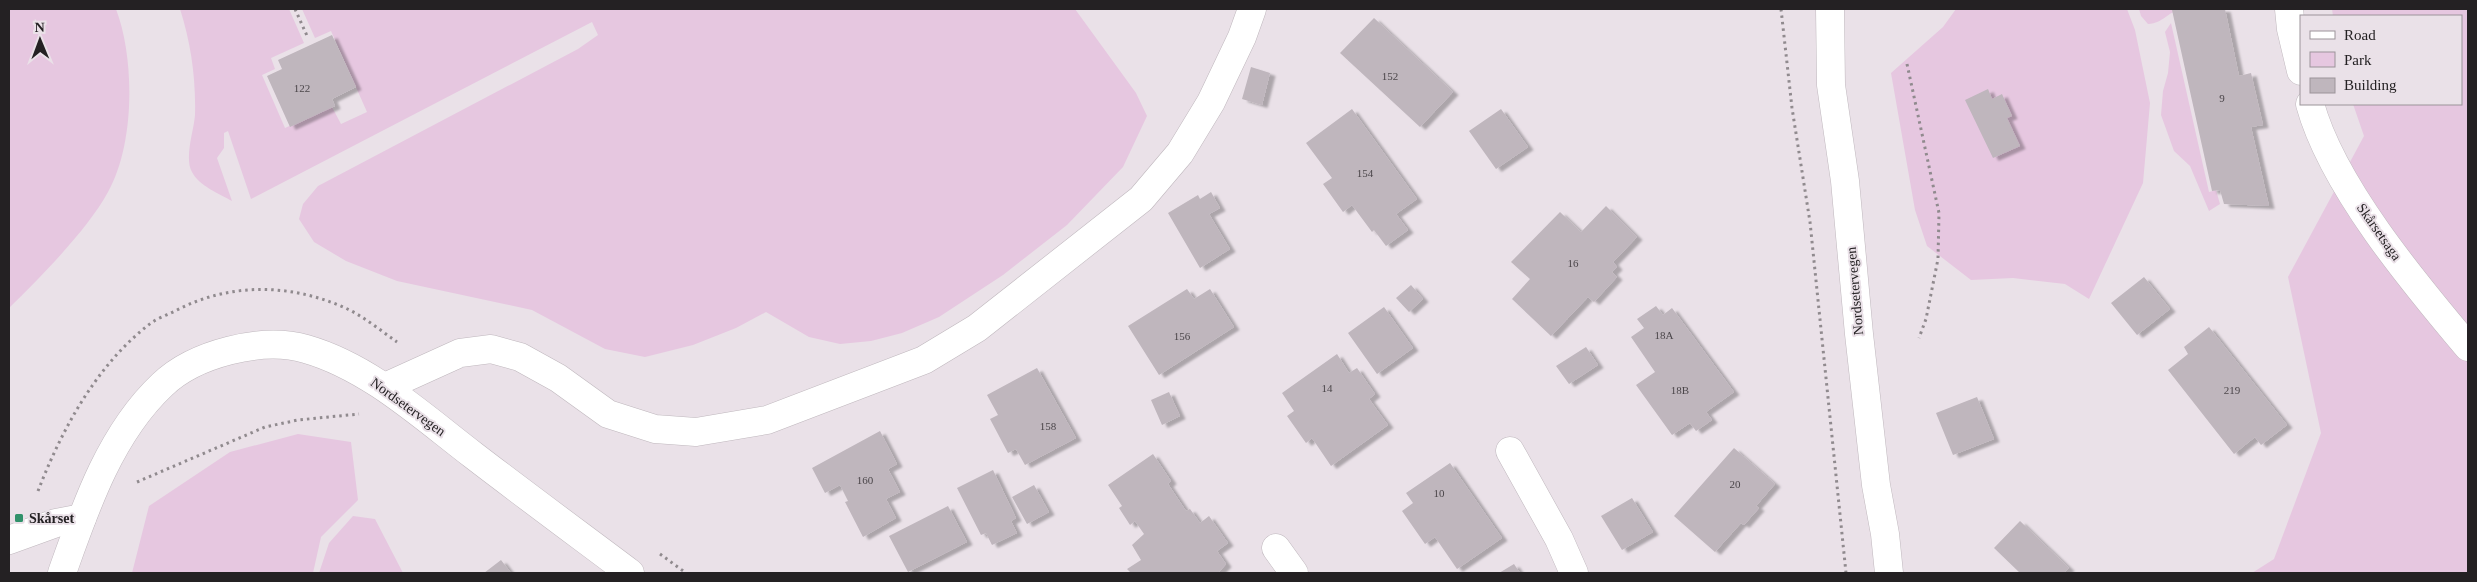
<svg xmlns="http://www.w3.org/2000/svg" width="2477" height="582" viewBox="0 0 2477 582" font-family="'Times New Roman',serif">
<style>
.green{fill:#e6c7e0}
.building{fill:#bfb6bd;filter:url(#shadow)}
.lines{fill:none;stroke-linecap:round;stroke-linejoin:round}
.street-casing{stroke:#bfb7bd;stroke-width:29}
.secondary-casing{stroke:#bfb7bd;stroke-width:29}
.path{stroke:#908a8e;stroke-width:3;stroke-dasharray:2.5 4;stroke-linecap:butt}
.street{stroke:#fff;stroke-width:28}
.secondary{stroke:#fff;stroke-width:28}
.poi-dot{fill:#31916a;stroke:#eae1e8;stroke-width:2}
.labels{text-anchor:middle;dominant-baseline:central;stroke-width:4;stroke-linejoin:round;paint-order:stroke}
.number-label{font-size:11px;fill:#4b464a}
.street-label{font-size:14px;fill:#242123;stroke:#eae1e8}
.poi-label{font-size:14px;font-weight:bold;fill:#242123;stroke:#eae1e8;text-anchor:start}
</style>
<defs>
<filter id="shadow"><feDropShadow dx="5.5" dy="3" stdDeviation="1" flood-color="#0004"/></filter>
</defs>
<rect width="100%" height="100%" fill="#eae1e8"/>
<path class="green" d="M9,9H116C135,59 135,144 108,192C88,229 40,278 9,308Z
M180,9H289L304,43L271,58L275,69L262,75L285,128L332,107L341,124L367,112L331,31L315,38L302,9H1075L1136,93L1147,116L1123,167L1067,225L1003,275L939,317L902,333L871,341L840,344L809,337L766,312L736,328L693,345L645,357L605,349L532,310L397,281L346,261L314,242L299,219L303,204L318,186L578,49L598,35L592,22L251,199L228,131L224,133V148L217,158L232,201C220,194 199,186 192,172C184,158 194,130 195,115C196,79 191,43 180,9Z
M1956,9H2127L2135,30L2150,103L2143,183L2089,299L2065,284L2013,278L1971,280L1927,246L1915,210L1891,73L1943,27Z
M2139,9H2182C2167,12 2164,23 2148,24L2141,16Z
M2332,9H2468V573H2252L2274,559L2321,433L2288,277L2364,136L2353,104H2461V16H2333Z
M2171,23L2209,192L2216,190L2220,204L2209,211L2190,166L2174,151L2161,115L2163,91L2168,73L2170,52L2165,32Z
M298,434L351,442L358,500L321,537L313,573H132L149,506L230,452Z
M353,516L375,519L403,573H319L329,543Z"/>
<path class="building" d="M2176,9H2225L2239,76L2251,73L2263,125L2251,127L2269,206L2224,204L2220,190L2212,191L2172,10Z
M1374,18L1453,92L1420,127L1340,53Z
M332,35L356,87L332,99L335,106L290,127L267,76L282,69L278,60Z
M1251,67L1270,73L1262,105L1242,99Z
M1988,89L1992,99L2002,94L2012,116L2007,118L2020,146L1993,158L1965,100Z
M1352,109L1417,199L1396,214L1408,230L1386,246L1374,230L1372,232L1352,205L1343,212L1323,184L1332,178L1306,143Z
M1501,109L1528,147L1496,169L1469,131Z
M1211,192L1220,208L1209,214L1230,249L1200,268L1168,213L1198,195L1200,199Z
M1606,206L1637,237L1613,262L1617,267L1612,272L1617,277L1594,302L1588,297L1551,336L1512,299L1530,279L1511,262L1560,212L1581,232Z
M2144,277L2170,309L2137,335L2111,303Z
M1411,285L1423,299L1409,312L1396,298Z
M1187,289L1194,299L1210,289L1234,327L1159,375L1128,326Z
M1656,306L1663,315L1672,308L1734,392L1706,412L1712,420L1696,431L1690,423L1672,435L1636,385L1655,372L1631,337L1644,328L1637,319Z
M1384,307L1413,348L1377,374L1348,333Z
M2209,327L2287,425L2261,445L2255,437L2234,454L2168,370L2188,354L2184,347Z
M1586,347L1598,365L1569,384L1556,366Z
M1337,354L1349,373L1357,368L1375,394L1369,399L1388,425L1331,466L1312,438L1306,443L1287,416L1294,411L1282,393Z
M1037,368L1076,438L1025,465L1016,449L1008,453L990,419L998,415L987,395Z
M1169,392L1180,416L1162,425L1151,400Z
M1977,397L1994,439L1953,455L1936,413Z
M880,431L897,464L888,469L900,492L886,499L896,518L863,537L845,502L848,501L840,485L825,493L812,468Z
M1734,448L1775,484L1756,506L1759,508L1744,525L1741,523L1715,552L1674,516Z
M1153,454L1171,481L1168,484L1186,511L1190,509L1200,523L1209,516L1228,543L1217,551L1226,564L1218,573H1131L1127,569L1141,560L1132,545L1144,534L1135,521L1130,525L1119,508L1122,506L1108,485Z
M1450,463L1502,538L1457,569L1435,537L1425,544L1402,511L1413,503L1406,493Z
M993,470L1016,518L1011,521L1017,533L992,545L986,533L981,535L957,488Z
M1034,485L1049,512L1027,524L1012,497Z
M1632,498L1653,532L1622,550L1601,516Z
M948,506L967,542L908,572L889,536Z
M2020,521L2069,568L2064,573H2020L1994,548Z
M501,560L511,573H484Z
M1514,564L1520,573H1499Z"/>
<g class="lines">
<defs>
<path id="street" d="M2289,9L2291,29L2301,71
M2310,104C2332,185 2414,283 2468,347
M385,387L460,353L491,349L520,357L558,378L608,414L655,429L696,432L767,420L924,360L977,328L1141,199L1180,153L1211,102L1242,37L1252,9
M1510,451L1559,539L1574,573
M9,540L56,523L82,518
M1276,548L1294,573"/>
<path id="secondary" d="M1830,9L1831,85L1845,181L1859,334L1876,485L1885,534L1889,573
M62,573C85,508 110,434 162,385C194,354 262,336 306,349C369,367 422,416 473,455C525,495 578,534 630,573"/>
</defs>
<use href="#street" class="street-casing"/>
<use href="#secondary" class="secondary-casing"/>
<path class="path" d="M295,9L308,38
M1781,9L1792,108L1810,222L1846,573
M1907,64L1939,213L1938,259L1926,319L1919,338
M137,482L265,427L298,420L359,414
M38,491C62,429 97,364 151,323C158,318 167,315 175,311C228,283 288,283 343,307C362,315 380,330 397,342
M660,554L686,573"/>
<use href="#street" class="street"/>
<use href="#secondary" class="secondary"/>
</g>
<rect class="poi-dot" x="14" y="513" width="10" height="10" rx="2.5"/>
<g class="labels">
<g class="number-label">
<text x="1390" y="76">152</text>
<text x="302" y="88">122</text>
<text x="2222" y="98">9</text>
<text x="1365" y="173">154</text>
<text x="1573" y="263">16</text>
<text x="1664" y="335">18A</text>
<text x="1182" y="336">156</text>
<text x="1327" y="388">14</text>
<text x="1680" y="390">18B</text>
<text x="2232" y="390">219</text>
<text x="1048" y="426">158</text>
<text x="865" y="480">160</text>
<text x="1735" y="484">20</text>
<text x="1439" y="493">10</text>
</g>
<g class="street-label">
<text transform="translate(2379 232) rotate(55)">Skårsetsaga</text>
<text transform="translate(1855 291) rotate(-95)">Nordsetervegen</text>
<text transform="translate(408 407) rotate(36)">Nordsetervegen</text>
</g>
<g class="poi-label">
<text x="29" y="518">Skårset</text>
</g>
</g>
<rect width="2477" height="582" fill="none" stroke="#242123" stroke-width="20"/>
<rect x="2300" y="15" width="162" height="90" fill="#eae1e8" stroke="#9b9499"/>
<rect x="2310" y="31" width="25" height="8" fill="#ffffff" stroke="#9b9499"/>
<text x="2344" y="40" font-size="15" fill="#242123">Road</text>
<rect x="2310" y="52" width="25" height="15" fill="#e6c7e0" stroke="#9b9499"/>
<text x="2344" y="65" font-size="15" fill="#242123">Park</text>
<rect x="2310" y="78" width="25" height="15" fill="#bfb6bd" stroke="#9b9499"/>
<text x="2344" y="90" font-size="15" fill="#242123">Building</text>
<g transform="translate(40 40) rotate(359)" stroke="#eae1e8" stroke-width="4" paint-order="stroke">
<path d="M0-4L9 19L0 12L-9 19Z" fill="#242123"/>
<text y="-8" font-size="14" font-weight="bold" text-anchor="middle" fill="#242123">N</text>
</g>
</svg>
